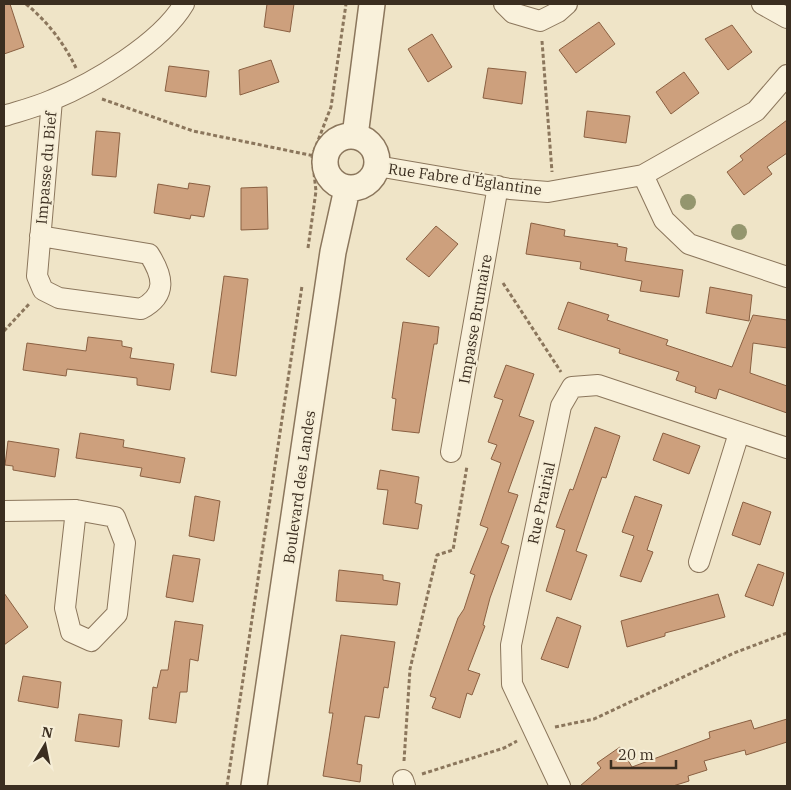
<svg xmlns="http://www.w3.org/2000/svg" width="791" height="790" viewBox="0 0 791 790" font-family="'IBM Plex Serif',serif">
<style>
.building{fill:#cda07d;stroke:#8a6042}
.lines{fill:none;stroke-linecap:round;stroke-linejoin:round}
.minor-casing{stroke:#8b765c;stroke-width:22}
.tertiary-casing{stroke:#8b765c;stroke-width:28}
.path{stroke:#8b765c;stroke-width:3;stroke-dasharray:4 2.5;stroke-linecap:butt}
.minor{stroke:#f9f1db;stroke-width:20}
.tertiary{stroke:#f9f1db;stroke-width:25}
.tree{fill:#94966e}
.labels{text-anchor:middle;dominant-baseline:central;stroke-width:4;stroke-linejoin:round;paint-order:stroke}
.street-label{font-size:15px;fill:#3b2e20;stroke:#f6eed7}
</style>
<rect width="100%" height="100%" fill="#efe4c7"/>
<path class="building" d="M4,4H10L24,47L4,54Z
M267,4H294L290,32L264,27Z
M599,22L615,44L576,73L559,50Z
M732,25L752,52L728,70L705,39Z
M432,34L452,67L428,82L408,49Z
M271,60L279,82L240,95L239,70Z
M169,66L209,71L206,97L165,91Z
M488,68L526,72L522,104L483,98Z
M684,72L699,93L671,114L656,92Z
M587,111L630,116L626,143L584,137Z
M787,120V153L767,167L772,174L744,195L727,172L743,160L740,156Z
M96,131L120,133L116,177L92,175Z
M189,183L210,186L204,217L191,215L190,219L154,213L158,184L188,189Z
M267,187L268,229L241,230V188Z
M531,223L565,230L564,236L618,244L617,246L627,248L625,261L683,270L679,297L640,291L642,281L580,269L581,262L526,254Z
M436,226L458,244L429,277L406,259Z
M224,276L248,279L236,376L211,372Z
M710,287L752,295L749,321L706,313Z
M568,302L609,315L607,320L668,340L666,345L732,367L753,315L787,320V348L753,343L750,373L787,386V413L719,389L716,399L695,392L696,387L676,380L679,372L619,353L620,349L558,329Z
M403,322L439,327L437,344H434L419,433L392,430L396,399L392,398Z
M88,337L122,341V346L132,348L130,358L174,364L170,390L137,385V378L67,369L66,376L23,370L27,343L86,351Z
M506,365L534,374L519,416L534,421L508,492L518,495L501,543L509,546L490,598L483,625L485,626L468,670L480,674L472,695L467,693L460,718L432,708L436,698L430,696L458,618L464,609L475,575L470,573L488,528L480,525L501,463L491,459L497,445L488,442L503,400L494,397Z
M595,427L620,436L606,478L602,477L576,551L587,555L571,600L546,591L565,530L556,527L570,489L573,490Z
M80,433L124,440L123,447L185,458L180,483L140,476L142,468L76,458Z
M663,433L700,446L689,474L653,460Z
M8,441L59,449L55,477L13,470V466L5,465Z
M380,470L419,477L415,503L422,505L418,529L383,524L388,490L377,489Z
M195,496L220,501L214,541L189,536Z
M635,496L662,505L647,550L653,552L641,582L620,576L634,536L622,532Z
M743,502L771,512L760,545L732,535Z
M173,555L200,559L193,602L166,597Z
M758,564L784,573L773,606L745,596Z
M339,570L383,575V580L400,583L397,605L336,601Z
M4,593L28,627L4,645Z
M718,594L725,617L665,633V636L627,647L621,621Z
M557,617L581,626L568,668L541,659Z
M175,621L203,625L198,661L190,659L187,692H180L176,723L149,719L153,687L157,688L161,670H168Z
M341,635L395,642L388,688L384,687L379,718L365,716L357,764L362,765L360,782L323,776L333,713H329Z
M23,676L61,682L58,708L18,701Z
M79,714L122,720L119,747L75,741Z
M787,719V742L746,755L745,750L704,761L707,770L688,776L689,781L673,786H580L601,768L597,763L620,747L632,767L710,738L709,732L751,720L754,729Z"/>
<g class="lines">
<defs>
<path id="minor" d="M504,4L513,13L540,21L558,12L567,4
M762,4L787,18
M4,116C20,111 36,107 52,100C94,83 161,43 184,4
M377,166L510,189L548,192L643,175L756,111L787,75
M643,175L664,220L689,244L787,277
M40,236L149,254C163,276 168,295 141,309L59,298L43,290L37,276L52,100
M451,452L498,186
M4,511L76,510L115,517L125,543L117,614L91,641L71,632L65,608L76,510
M699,562L739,433
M403,780L405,786
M560,786L512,684L511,645L561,406L572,387L598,385L787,448"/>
<path id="tertiary" d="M325 162a26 26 0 1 1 52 0a26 26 0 1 1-52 0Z
M355,136L372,4
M254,786L333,252L347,189"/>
</defs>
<use href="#minor" class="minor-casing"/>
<use href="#tertiary" class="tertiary-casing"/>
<path class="path" d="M26,4C47,21 64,43 76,68
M542,41L552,172
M102,99L193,131L324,158
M308,248L316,191L312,156L331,107L346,4
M503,283L561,372
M4,331L30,303
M555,727L594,719L734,653L787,633
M404,761L410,669L437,555L453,550L467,466
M422,774L504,748L517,741
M227,786L302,286"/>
<use href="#minor" class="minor"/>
<use href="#tertiary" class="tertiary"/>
</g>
<g class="tree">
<circle cx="688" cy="202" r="8"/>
<circle cx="739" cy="232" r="8"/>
</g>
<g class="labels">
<g class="street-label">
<text transform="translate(46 168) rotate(-85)">Impasse du Bief</text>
<text transform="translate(465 179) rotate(8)">Rue Fabre d'Églantine</text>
<text transform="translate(475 319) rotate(-80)">Impasse Brumaire</text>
<text transform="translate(299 487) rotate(-82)">Boulevard des Landes</text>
<text transform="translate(541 503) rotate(-78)">Rue Prairial</text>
</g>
</g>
<rect width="791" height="790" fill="none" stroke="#3b2e20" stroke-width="10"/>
<g transform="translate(45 745) rotate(10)" stroke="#f6eed7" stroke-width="4" paint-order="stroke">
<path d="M0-4L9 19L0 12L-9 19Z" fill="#3b2e20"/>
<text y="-8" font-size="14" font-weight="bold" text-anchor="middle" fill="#3b2e20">N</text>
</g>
<path d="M611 760v8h65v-8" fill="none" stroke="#3b2e20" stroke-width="2.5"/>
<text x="618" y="760" font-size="15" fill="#3b2e20" stroke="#f6eed7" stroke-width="4" paint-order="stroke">20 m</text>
</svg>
